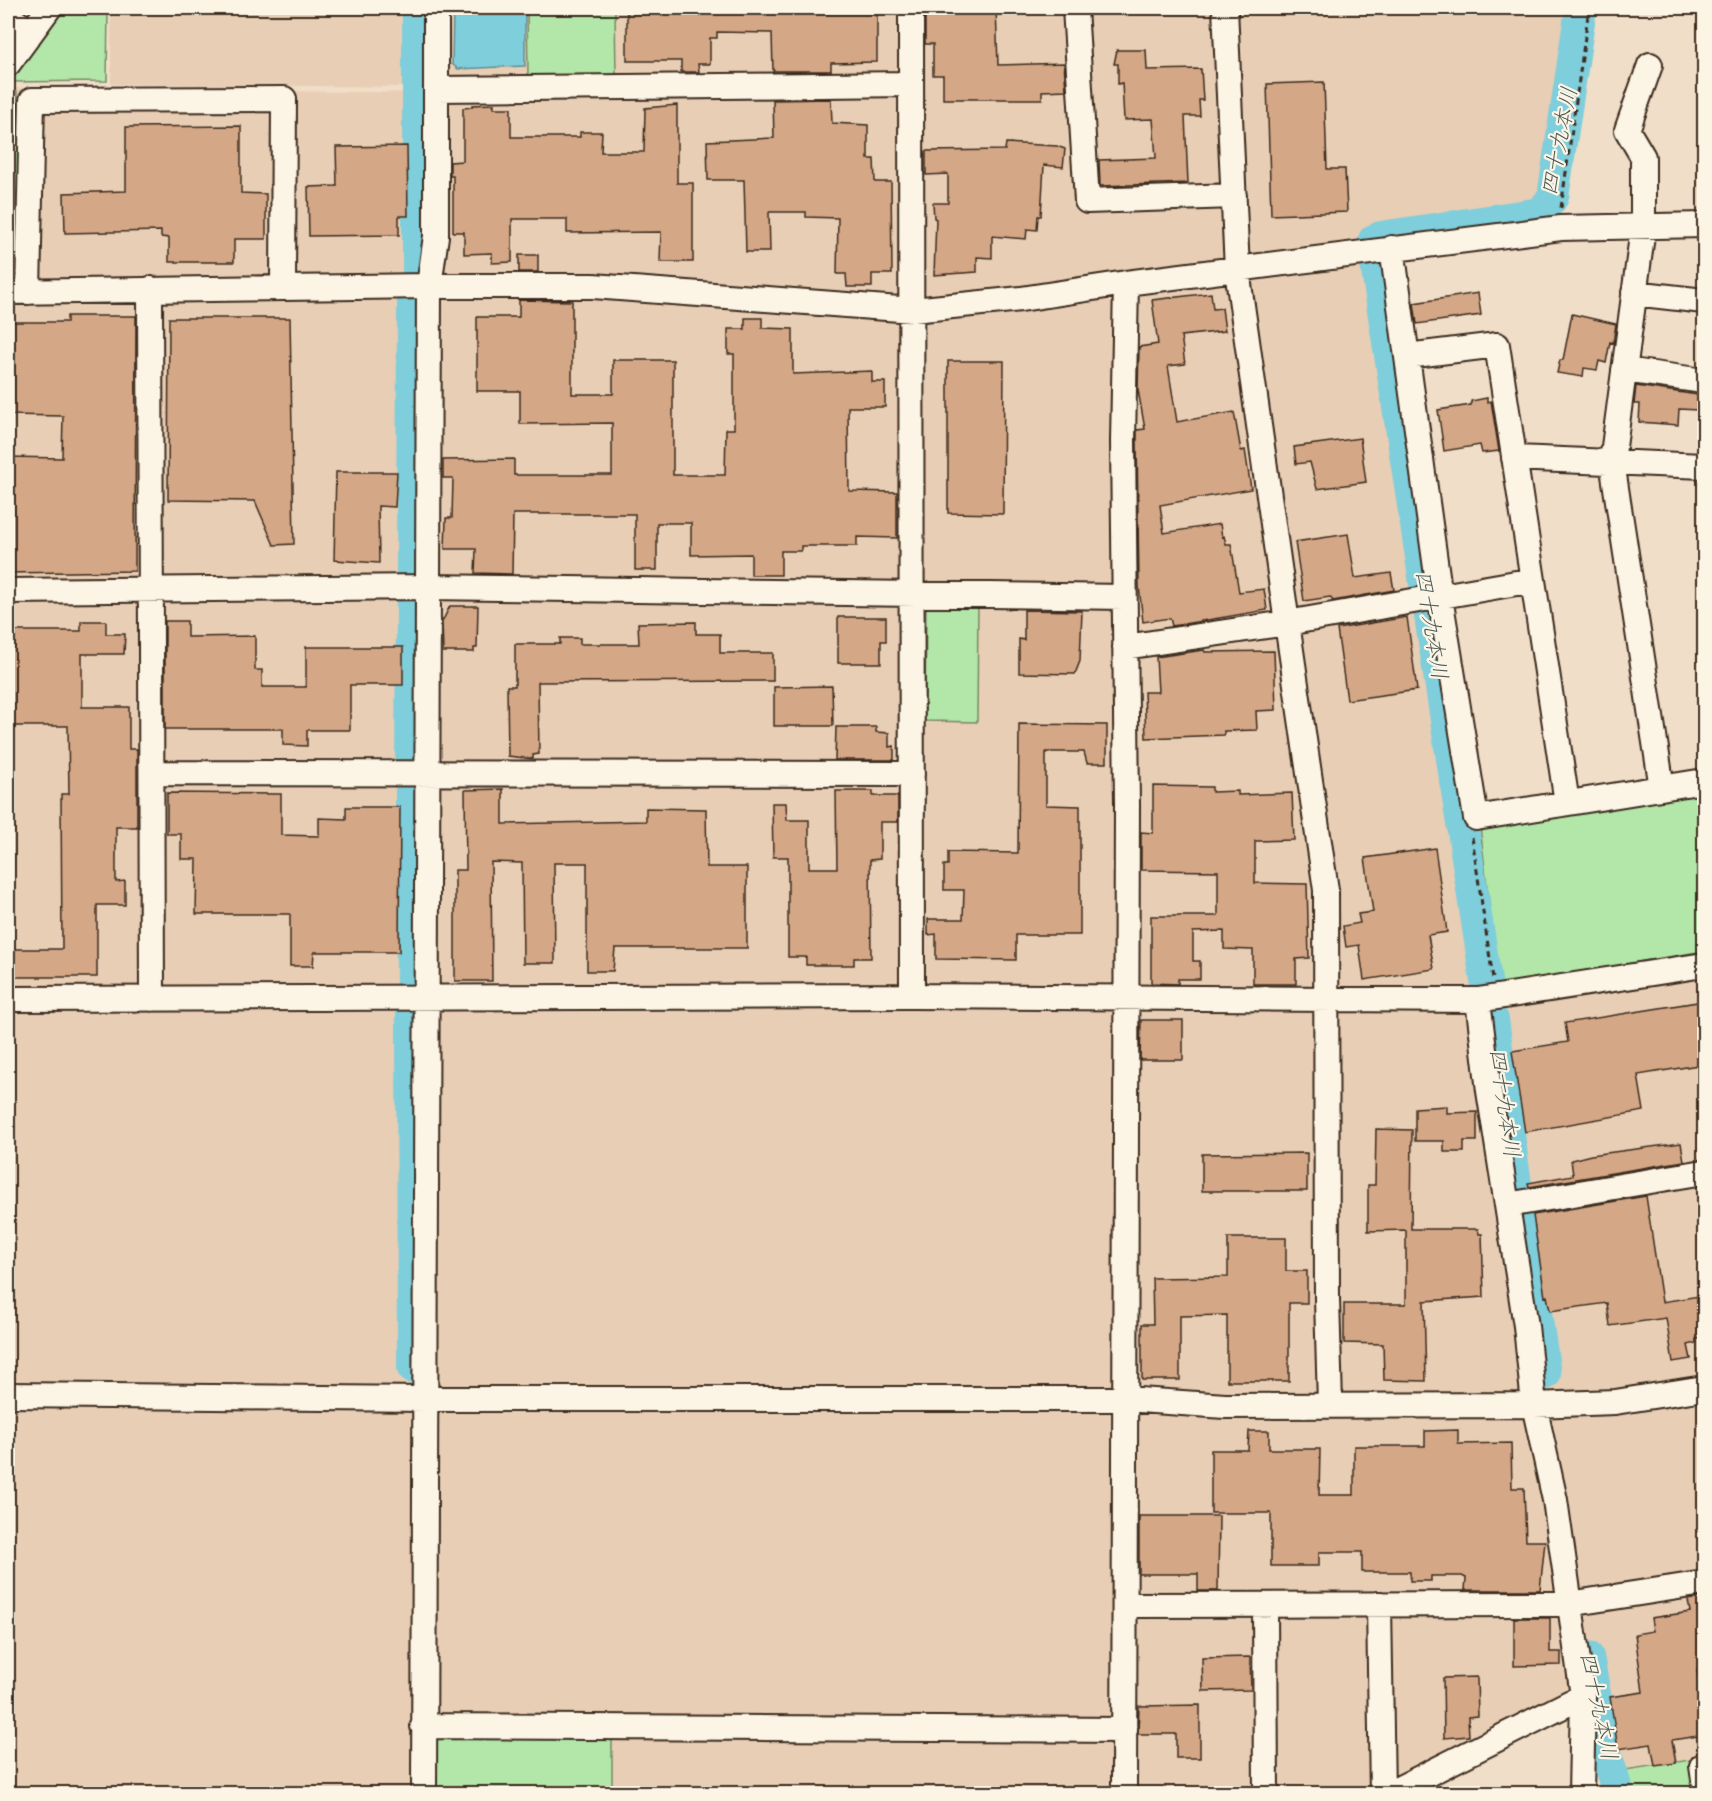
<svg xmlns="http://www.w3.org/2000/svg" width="1712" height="1801" viewBox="0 0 1712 1801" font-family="'Shantell Sans','Klee One',sans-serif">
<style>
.built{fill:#e8ceb4}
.green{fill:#b2e7a9;stroke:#768864;stroke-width:1.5}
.water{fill:#7fcedc;stroke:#648c90;stroke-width:1.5}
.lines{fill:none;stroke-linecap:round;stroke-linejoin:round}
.river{stroke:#7fcedc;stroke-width:32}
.building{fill:#d4a786;stroke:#3b2a1e;stroke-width:1.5}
.minor-casing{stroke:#3b2a1e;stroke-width:28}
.path{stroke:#3b2a1e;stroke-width:3;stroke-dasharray:6 4.5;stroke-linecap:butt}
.minor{stroke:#fcf5e5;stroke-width:24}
.labels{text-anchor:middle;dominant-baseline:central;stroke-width:4.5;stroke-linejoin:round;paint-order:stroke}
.water-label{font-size:22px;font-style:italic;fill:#4f5b57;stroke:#fcf5e5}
</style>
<rect width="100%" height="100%" fill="#f0dec8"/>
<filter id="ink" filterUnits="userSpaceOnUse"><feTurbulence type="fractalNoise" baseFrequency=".0167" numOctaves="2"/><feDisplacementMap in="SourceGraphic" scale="12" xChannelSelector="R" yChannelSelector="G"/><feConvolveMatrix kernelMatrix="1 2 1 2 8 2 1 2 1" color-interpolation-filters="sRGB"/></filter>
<g filter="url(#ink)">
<path class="built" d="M111,8H409L408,87L111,84Z
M444,8H1592L1556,208L1550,215L1539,218L1395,242L1495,1006L1704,972V1793H1624L1607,1730L1568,1716L1404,1793H8V88L442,93Z"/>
<path class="green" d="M64,8H108L107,81L8,82Z
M527,8H615L616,77L528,76Z
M8,92H17L20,255L8,267Z
M926,603H978L977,722L925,721Z
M1704,791V951L1499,985L1480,827Z
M433,1733L612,1736V1793H434Z
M1690,1760L1696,1793H1624L1618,1771Z"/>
<path class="water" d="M453,8H525V66L458,69L452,64Z"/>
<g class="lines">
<path class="river" d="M1374,240L1381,237L1541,213L1553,197L1581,8
M1376,264L1487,987
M418,269V8
M412,572L413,301
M411,768L412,603
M411,791L412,991
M412,1013L413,1368
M1493,1020L1516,1185
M1523,1224L1545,1374
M1588,1657L1606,1753L1618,1794"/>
</g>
<path class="building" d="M627,8H877V62L831,63V71H773L772,33L717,32V38H710V64H698L699,72H681V61H627Z
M951,8H996L998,65L1064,63L1066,90L1042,91V99H943V75H933V44H925V13H951Z
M1117,50H1146L1147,70L1201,69L1203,100H1199L1200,116H1185L1188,183L1100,186L1099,160L1156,158L1153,119L1124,120L1122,83L1118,84V64H1114Z
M1324,82L1327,169H1345L1347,212L1271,215L1267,84Z
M831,99L832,123L868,125V159H874L875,182H891L892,274H872V287H847L846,274H837L838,218L806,217V212H769L770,252H746L744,180H708L707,141L774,138L773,100Z
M494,104V108H511V137H580V132H602L601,152H644L645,108L677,105V183H693V262H660L661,232L567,233V219H512V262L492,263V253L464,254V232H453V176H450V162L463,161V108L472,107V105Z
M241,126V193L266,194V239H234V262H169V238L161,237V231L65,233L64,193L126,191V127Z
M1006,143L1057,146L1065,149L1063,167L1044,165L1041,216H1038L1037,230L1027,229L1026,239L992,236V258L977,257V272L934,275L936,219L934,218L933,203H948V174L926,175V151L1005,150Z
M407,146L408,216H399V235L309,236L308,187L337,186L336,147Z
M519,255H538V272H519Z
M1211,293L1213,309L1222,308L1225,331L1181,336L1185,364L1168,366L1177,422L1234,412L1241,451L1245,450L1251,489L1160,505L1164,533L1220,524L1222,537L1224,536L1226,544H1231L1239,592L1264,589L1267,610L1172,626L1170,618L1143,622L1139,586L1137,441V430L1145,429L1138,390L1139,347L1158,344L1152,300Z
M1478,293L1481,315L1417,324L1414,303Z
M519,300L572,301V394H613V360H673V475H725L726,429H734V354H728V329H745V318H762V328L793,329V374L872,371V382H885V407H848L849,491L897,492V538L857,537V546H801V551H781V575H751V554L691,555V523H657V570H635V514H513L512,574L475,573L476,549H445L446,518H452L453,478H443V460L514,459V475H612V423L520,424V391H477V317H519Z
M1572,314L1616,324L1613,343L1610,342L1606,363L1599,361L1597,370L1584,368L1583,377L1557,373L1560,360H1563Z
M67,316H136L135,571L8,573V457L62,458L63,416L8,415V322H67Z
M169,318H290L294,544L274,545L255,501L168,500Z
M948,361H1004L1003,514L948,513Z
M1636,386L1698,395V410L1679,409L1678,425L1639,422L1640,404H1634Z
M1487,398V402L1491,401L1499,451L1482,453L1480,445L1444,451L1438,410L1471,405V401Z
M1360,438L1366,482L1317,489L1310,462L1296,464L1294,447Z
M336,472H397L395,507L378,506L379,563L334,560Z
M1348,534L1355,578L1391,573L1394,590L1333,601L1330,597L1304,601L1295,542Z
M450,606H478L477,648H474V652H443L442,622Z
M1024,610L1082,611L1080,661L1075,674L1019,673V639L1024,640Z
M838,617H886V641H881V663H838Z
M1407,617L1417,690L1347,700L1337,629Z
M81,621H106V634H125L124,654H82V707H129V749H137V827H116V882L125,881V905H97V977H8V949H62L61,794H69L68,726H11V702H8V631H81Z
M165,621H187V637L255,636V670H262V687H306V647H403V685H350V730H307V746L283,745V729H165Z
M696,622V634H720V653H773V681L538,682L539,754L533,755V759L508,756L507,686H515V644H560V638H580V644H639L638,623Z
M1204,650L1205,652L1274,651L1276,710L1256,711L1257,730L1224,731V735L1146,738L1144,692H1158L1156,657Z
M832,686L833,726H774V687Z
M1019,724L1107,725V763H1087L1084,752H1046V805L1080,806V935H1016V960L936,959V934L928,935V919H963L964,890H944V865H948V852L1018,853Z
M836,727H876V732L889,733V747L894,746V760H835Z
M1153,786L1212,787V792L1238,791V795L1292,793L1294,840L1255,841V883L1307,884L1309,958L1296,959V984H1253V950L1224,949V931L1193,932V961H1200V979H1178V984L1151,983V916H1218V871L1141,870V832L1153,833Z
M503,789V824L646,821V808L706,809L707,867H747V948H615L613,971H587V863H554L555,963H523L522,863L491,862L492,981H455V870H466L465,790Z
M836,791H873V796H898V822H880V859L870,860L871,958H854V965H806V957H788V857H773L772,803H786L787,820H809V868H837Z
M167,793L281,794V835L319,836V818L346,819V807H400L399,952H314L313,966H290V914H196L197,859H181V834H167Z
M1435,848L1447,932L1428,935L1434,969L1364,980L1359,945L1346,947L1343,926L1360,923L1358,914L1373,912L1365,858Z
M1704,1001V1064L1638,1075L1644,1111L1525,1132L1512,1051L1568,1042L1565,1023Z
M1141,1020H1183V1060H1140Z
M1447,1106V1113L1477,1112V1141H1464V1152H1444V1141H1415V1108Z
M1376,1129L1412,1130L1411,1229H1478L1479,1234H1482L1484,1297L1424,1301L1426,1381L1384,1380L1383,1344L1344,1343V1304H1406V1230L1368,1231V1185H1375Z
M1681,1143L1684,1161L1529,1187L1528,1183L1573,1175L1571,1160L1591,1155Z
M1307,1153V1191H1202V1154Z
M1646,1196L1662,1302L1699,1296L1704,1338L1696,1339V1343L1688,1345L1691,1359L1673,1362L1666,1318L1610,1326L1607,1303L1550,1311L1547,1296L1545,1297L1533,1215Z
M1228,1238H1286V1271H1307V1303H1289V1381H1227V1315L1180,1316V1380H1142V1324H1153L1152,1278L1228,1277Z
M1458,1430V1444L1511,1443L1512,1488H1524L1526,1541H1545L1540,1590H1465L1466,1578L1462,1576H1431V1581H1410V1572H1362V1552H1319V1566H1271V1513H1211V1450H1248L1249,1431H1269V1449H1320L1319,1495H1354V1446H1425V1431Z
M1139,1516H1219L1218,1591H1198V1574H1139Z
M1704,1597V1668L1697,1669L1704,1735L1672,1740L1676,1763L1655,1766L1651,1744L1618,1749L1610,1697L1643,1692L1635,1634L1653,1631L1651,1618L1690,1612L1688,1600Z
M1514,1618H1550V1652H1561V1665L1514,1666Z
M1250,1657L1251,1690L1203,1691L1202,1658Z
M1477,1677L1478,1716L1468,1717L1469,1736L1444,1738L1443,1678Z
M1200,1705V1758H1176V1734H1138L1139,1706Z"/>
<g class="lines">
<defs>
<path id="minor" d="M911,8L912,996
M1075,8L1087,201L1234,196
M8,16L30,32
M8,64L49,8
M1650,65L1627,130L1643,157V228L1612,462L1662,788
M436,89L911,84
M1392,248L1440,597L1476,818L1704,781
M150,289L152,999
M8,292L429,286L436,236V8
M28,292L32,100L284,99L283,286
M1634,293L1704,301
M1407,356L1497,345L1567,803
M1624,370L1704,381
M1514,458L1704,466
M8,591L428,587L1124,597
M1125,647L1287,623L1237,270L1225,8
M152,773L912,774
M8,999L912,996L1478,1000L1704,965
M1478,1000L1489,1091L1526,1326L1534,1405L1555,1500L1583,1696L1581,1794
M1507,1205L1704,1172
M8,1395L425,1399H1125L1225,1406L1534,1405L1615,1402L1704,1388
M1330,1404L1327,1299L1326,890L1287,623L1533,580
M1379,1604L1382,1794
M1126,1605L1569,1604L1704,1583
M1265,1605L1266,1794
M423,1726L1125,1730
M1704,1765L1702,1766L1704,1780
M424,1794L429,286H593L913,310L1021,299L1126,283L1561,228L1704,225
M1124,1794L1127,804L1123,441L1126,283
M1388,1794L1583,1696"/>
</defs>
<use href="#minor" class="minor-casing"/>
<path class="path" d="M1561,208L1589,8
M1472,837L1493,979"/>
<use href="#minor" class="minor"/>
</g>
</g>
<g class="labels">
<g class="water-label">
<text transform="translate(1559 141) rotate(-79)">四十九本川</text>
<text transform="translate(1432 625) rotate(81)">四十九本川</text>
<text transform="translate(1505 1103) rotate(82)">四十九本川</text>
<text transform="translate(1599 1706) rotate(78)">四十九本川</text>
</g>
</g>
<rect width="1712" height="1801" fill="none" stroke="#fcf5e5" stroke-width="30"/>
<rect x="15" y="15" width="1682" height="1771" fill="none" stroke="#3b2a1e" stroke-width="2" filter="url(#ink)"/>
</svg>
